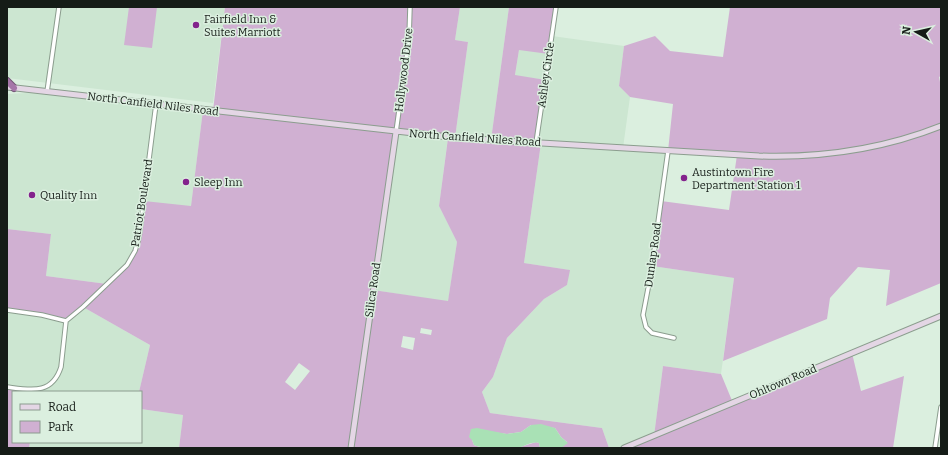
<svg xmlns="http://www.w3.org/2000/svg" width="948" height="455" viewBox="0 0 948 455" font-family="Bitter,serif">
<style>
.built{fill:#cce6d1}
.green{fill:#d0b0d2;fill-rule:evenodd}
.water{fill:#a9e1b5}
.lines{fill:none;stroke-linecap:round;stroke-linejoin:round}
.street-casing{stroke:#8b9d8e;stroke-width:5.5}
.secondary-casing{stroke:#8b9d8e;stroke-width:7}
.highway-casing{stroke:#735676;stroke-width:8}
.street{stroke:#fff;stroke-width:3.5}
.secondary{stroke:#e4d6e5;stroke-width:5}
.highway{stroke:#a676a9;stroke-width:6}
.poi-dot{fill:#83228c;stroke:#dbefdf;stroke-width:1.5}
.labels{text-anchor:middle;dominant-baseline:central;stroke-width:3;stroke-linejoin:round;paint-order:stroke}
.poi-label{font-size:11px;fill:#151c17;stroke:#dbefdf;text-anchor:start}
.street-label{font-size:11px;fill:#151c17;stroke:#dbefdf}
</style>
<rect width="100%" height="100%" fill="#dbefdf"/>
<path class="built" d="M7,7H225L213,103L7,78Z
M460,7H509L491,140L455,138L468,42L455,40Z
M552,36L624,46L619,86L630,97L623,148L668,151L652,266L734,278L721,374L663,366L654,436L624,448H609L602,428L490,413L482,392L493,377L507,338L544,299L567,285L569,270L524,263L541,143H536L546,80L515,76L519,50Z
M47,92L203,110L191,206L136,247L127,265L107,284L46,276L51,234L7,229V94Z
M396,132L448,137L439,206L457,242L448,302L373,290Z
M83,307L150,345L139,392H37L38,390L7,387V310Z
M141,409L183,415L179,448H29L30,442H141Z"/>
<path class="green" d="M129,7H157L152,48L124,45Z
M225,7H460L455,40L468,42L455,138L491,140L509,7H556L549,54L519,50L515,75L546,80L536,142L541,143L524,263L570,270L567,285L544,299L507,338L493,377L482,392L490,413L602,428L609,448H560L567,442L561,437L555,428L531,425L521,432L507,434L492,432L472,440L474,445L482,448H179L183,415L141,409V392H139L150,345L83,307L66,321L7,310V229L51,234L46,276L107,284L127,265L136,247L144,201L191,206L203,110L213,111ZM396,132L448,138L439,206L457,242L448,301L373,290ZM421,328L432,330L431,335L420,333ZM403,336L415,338L413,350L401,347ZM299,363L310,371L295,390L285,382Z
M730,7H941V76L939,77L941,87V283L886,306L890,270L858,267L830,298L827,319L723,361L734,278L652,266L661,201L729,210L737,155L668,151L673,104L630,97L619,86L624,46L655,36L670,51L723,57Z
M852,353L861,391L904,376L893,448H624L654,436L663,366L721,374L733,403Z
M7,387L38,389L37,392H13V442H30L29,448H7Z
M536,442L539,443L540,448H517Z"/>
<path class="water" d="M541,424L555,428L561,437L568,443L561,448H540L539,443C532,441 525,446 518,448C508,450 483,449 474,445L472,440L469,437L471,429L477,428L507,434L521,432L531,425Z"/>
<g class="lines">
<defs>
<path id="street" d="M47,92L59,7
M396,132L409,38L410,7
M536,143L556,7
M668,151L651,273L643,315L646,327L652,333L674,338
M7,310L42,315L66,321
M66,321L83,307L127,265L135,251L139,238L156,104
M7,387C31,390 52,395 61,367L66,321
M935,448L941,407"/>
<path id="secondary" d="M7,87L458,138L759,156C821,158 883,149 941,126
M351,448L396,132
M624,448L941,316"/>
<path id="highway" d="M7,81L14,88"/>
</defs>
<use href="#street" class="street-casing"/>
<use href="#secondary" class="secondary-casing"/>
<use href="#highway" class="highway-casing"/>
<use href="#street" class="street"/>
<use href="#secondary" class="secondary"/>
<use href="#highway" class="highway"/>
</g>
<g class="poi-dot">
<circle cx="196" cy="25" r="4"/>
<circle cx="684" cy="178" r="4"/>
<circle cx="186" cy="182" r="4"/>
<circle cx="32" cy="195" r="4"/>
</g>
<g class="labels">
<g class="poi-label">
<text x="204" y="19">Fairfield Inn &amp;<tspan x="204" dy="13">Suites Marriott</tspan></text>
<text x="692" y="172">Austintown Fire<tspan x="692" dy="13">Department Station 1</tspan></text>
<text x="194" y="182">Sleep Inn</text>
<text x="40" y="195">Quality Inn</text>
</g>
<g class="street-label">
<text transform="translate(404 70) rotate(-83)">Hollywood Drive</text>
<text transform="translate(546 75) rotate(-82)">Ashley Circle</text>
<text transform="translate(153 104) rotate(7)">North Canfield Niles Road</text>
<text transform="translate(475 138) rotate(4)">North Canfield Niles Road</text>
<text transform="translate(142 203) rotate(-81)">Patriot Boulevard</text>
<text transform="translate(653 255) rotate(-82)">Dunlap Road</text>
<text transform="translate(373 290) rotate(-82)">Silica Road</text>
<text transform="translate(783 382) rotate(-23)">Ohltown Road</text>
</g>
</g>
<rect width="948" height="455" fill="none" stroke="#151c17" stroke-width="16"/>
<rect x="12" y="391" width="130" height="52" fill="#dbefdf" stroke="#8c9b8f"/>
<rect x="20" y="404" width="20" height="6" fill="#e4d6e5" stroke="#8c9b8f"/>
<text x="48" y="411" font-size="12" fill="#151c17">Road</text>
<rect x="20" y="421" width="20" height="12" fill="#d0b0d2" stroke="#8c9b8f"/>
<text x="48" y="431" font-size="12" fill="#151c17">Park</text>
<g transform="translate(916 32) rotate(278)" stroke="#dbefdf" stroke-width="3" paint-order="stroke">
<path d="M0-3L7 15L0 10L-7 15Z" fill="#151c17"/>
<text y="-6" font-size="11" font-weight="bold" text-anchor="middle" fill="#151c17">N</text>
</g>
</svg>
